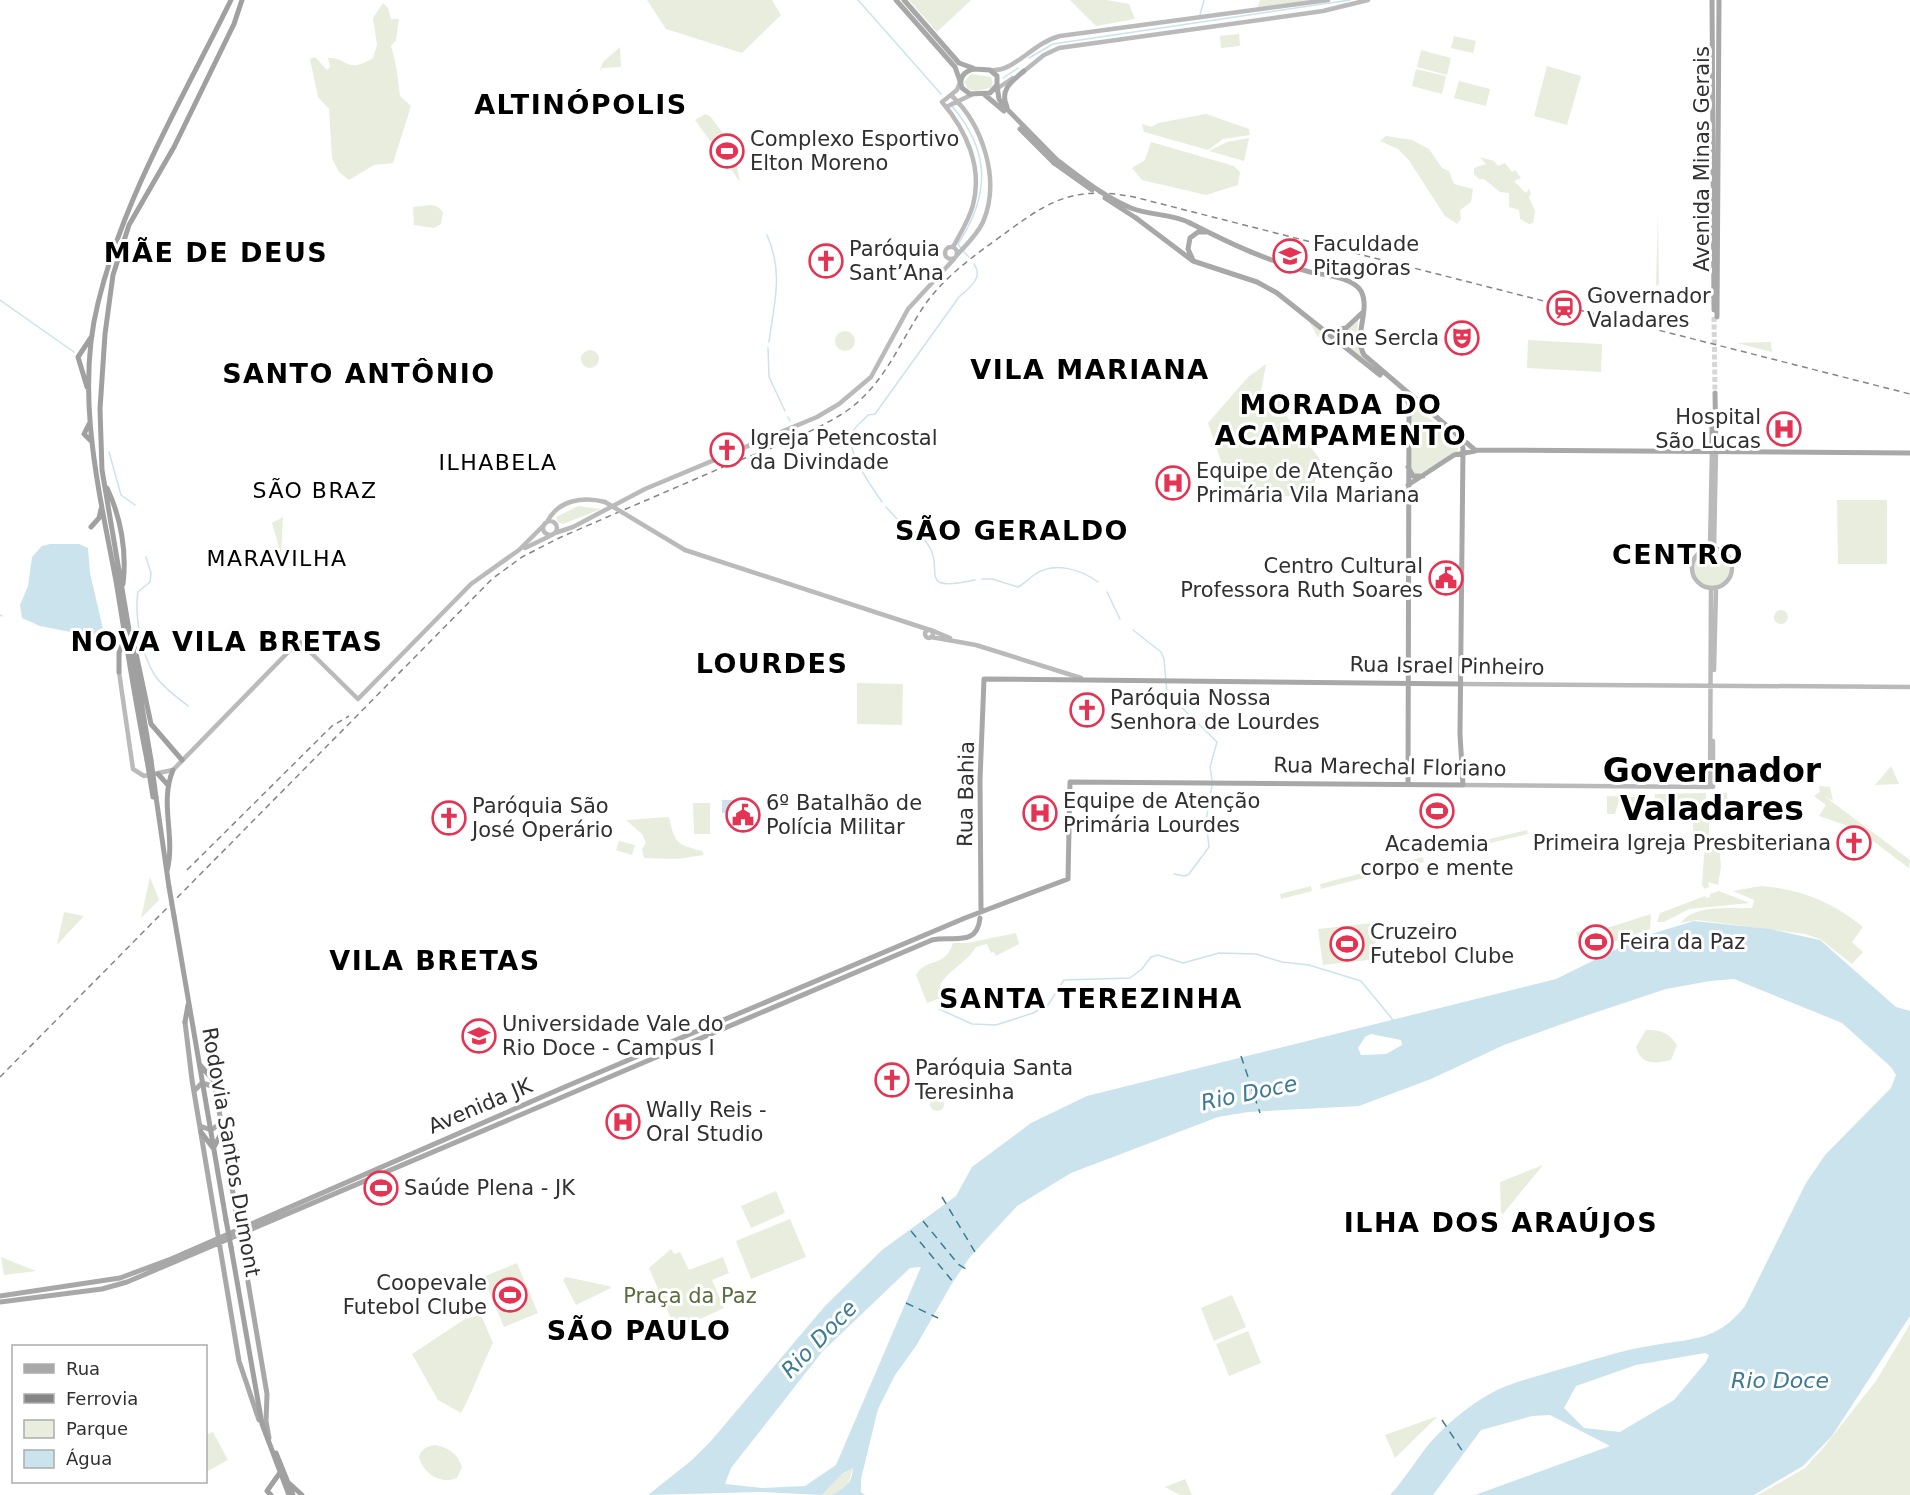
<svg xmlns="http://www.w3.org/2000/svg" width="1910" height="1495" viewBox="0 0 1910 1495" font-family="'DejaVu Sans',sans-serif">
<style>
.green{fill:#e8edde}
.water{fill:#cbe3ec;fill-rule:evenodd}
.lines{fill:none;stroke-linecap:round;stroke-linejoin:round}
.stream{stroke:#cbe3ec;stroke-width:1.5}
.ferry{stroke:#3d7a93;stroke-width:1.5;stroke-dasharray:8 6;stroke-linecap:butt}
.primary-tunnel{stroke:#d6d6d6;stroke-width:5;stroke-dasharray:5 2.5;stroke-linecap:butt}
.secondary{stroke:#bababa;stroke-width:4.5}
.primary{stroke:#a8a8a8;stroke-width:5}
.trunk{stroke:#a0a0a0;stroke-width:5}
.rail{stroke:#858585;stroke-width:1.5;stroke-dasharray:6 4.5;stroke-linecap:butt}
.secondary-bridge{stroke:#bababa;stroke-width:4.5}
.primary-bridge{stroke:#a8a8a8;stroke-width:5}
.trunk-bridge{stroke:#a0a0a0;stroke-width:5}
.labels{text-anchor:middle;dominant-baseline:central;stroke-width:6;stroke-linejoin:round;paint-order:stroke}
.poi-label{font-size:21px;fill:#303030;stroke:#fff;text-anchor:start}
.street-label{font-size:21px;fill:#303030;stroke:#fff}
.park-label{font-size:21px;fill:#586c3d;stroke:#fff}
.neighbourhood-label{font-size:22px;letter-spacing:1.5px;fill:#000;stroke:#fff}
.water-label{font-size:22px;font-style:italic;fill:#3d7a93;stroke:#fff}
.district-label{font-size:27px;font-weight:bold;letter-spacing:1.5px;fill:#000;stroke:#fff}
.town-label{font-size:33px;font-weight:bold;fill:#000;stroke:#fff}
</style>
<rect width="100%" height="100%" fill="#fff"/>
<path class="green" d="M647,0H772L781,15L742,53L666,29Z
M909,0H971L937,32Z
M1070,0H1106L1129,4L1135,19L1096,26Z
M1260,0H1308L1312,1L1257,9Z
M383,3L388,8L391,19H399L396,40L391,46C396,62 398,77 400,96L411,106L393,163L374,165L349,180L339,172L332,158L329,109L318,97L310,59L315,57L327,70L330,67L328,58C349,57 345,75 373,58L377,45L373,18Z
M1239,34L1240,46L1221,48L1220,36Z
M1454,36L1476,41L1473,53L1451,48Z
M620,47L621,67L602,68L599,72L603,62Z
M1421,50L1451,58L1447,75L1417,67Z
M1547,66L1581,76L1567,125L1534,116Z
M1416,69L1446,76L1442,94L1412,86Z
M971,74L991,77L993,83L991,88L976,91L968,89L964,82Z
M1459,81L1490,89L1486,106L1454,98Z
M705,114L710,116L733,147L740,182L695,120Z
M1206,114L1249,129L1250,135L1223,139L1208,150L1144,132L1142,124L1152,127L1158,123Z
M1386,136L1412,140L1429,149L1442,168L1449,171L1454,184L1473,189L1471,202L1460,210L1461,219L1457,224L1445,216L1408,159L1398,149L1380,141Z
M1249,138L1244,161L1209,151L1227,142Z
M1151,142L1234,166L1240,172L1238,185L1206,195L1142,180L1132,168L1145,160Z
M1480,157L1494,161L1498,166L1505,163L1512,172L1515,170L1521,178L1514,181L1526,193L1529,189L1531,194L1529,197L1535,211L1533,223L1529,224L1520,219L1519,210L1509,207V193L1500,192L1484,179H1479L1474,174V168L1486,164Z
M431,205L438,207L443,212L441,224L434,228L414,225L413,207Z
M1658,212L1659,285L1657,286L1656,284Z
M1308,320L1336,344L1318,337Z
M1358,320L1357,341L1363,359L1332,334L1347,330Z
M835 341a10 10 0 1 1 20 0a10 10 0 1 1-20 0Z
M1528,340L1602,344L1601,372L1527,368Z
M1771,342L1772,352L1737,343Z
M581 359a9 9 0 1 1 18 0a9 9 0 1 1-18 0Z
M1266,364L1260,397L1274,404L1286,393L1290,399L1281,409L1320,459L1315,481L1308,493L1276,498L1225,496L1220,477L1225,473L1208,423L1248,377Z
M1417,409L1458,440L1459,447L1456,453L1417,475L1411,472L1410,417Z
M1837,500H1887V564H1838Z
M578,506L601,509L563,524L558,522L556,517Z
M283,517L281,554L272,523Z
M1694 568a18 18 0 1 1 36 0a18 18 0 1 1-36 0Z
M1774 617a7 7 0 1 1 14 0a7 7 0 1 1-14 0Z
M857,683L903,684L902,725L857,724Z
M1891,766L1899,784L1875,785Z
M1819,786L1830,787L1833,801L1824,796L1910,860L1909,868L1857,829L1819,816L1826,805L1814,796L1820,792Z
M1706,793V818H1702L1709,819V835L1693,836V818H1655V794Z
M1715,793H1727L1728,811L1715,812Z
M1636 803a7 7 0 1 1 14 0a7 7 0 1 1-14 0Z
M1607,796L1635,797V809H1629V800H1619L1615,814H1607Z
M693,803H710V834H694Z
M669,817C675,844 676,844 702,851L704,855L677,859L644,858L642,849L646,843L642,834L626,820Z
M1527,830L1528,834L1482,845L1481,841Z
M619,841L635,845L632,855L616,850Z
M1705,842L1719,843L1721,867L1718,885L1708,882L1709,887L1705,889L1702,885Z
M1423,857L1424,862L1385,873L1383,867Z
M1374,870L1375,875L1321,889L1320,884Z
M150,877L159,900L141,918Z
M1311,886L1312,891L1281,899L1280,894Z
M1761,886C1801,889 1833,902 1863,927L1852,942L1863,952L1852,964L1820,939L1805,934L1697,920L1681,923C1694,904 1732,909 1752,908L1754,900L1733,891Z
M1719,891L1750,903L1689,909L1664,922H1657L1660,913L1705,896L1706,898L1710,897V894Z
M64,912L84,916L57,945Z
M1651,914L1650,929L1583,953L1576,932L1610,927Z
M1372,923L1377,959L1323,965L1318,929Z
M1016,933L1019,944L996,956L994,952L991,953L987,944L976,947C967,963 949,969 940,985L943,997L927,1003L916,975C927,956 945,969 953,943H967Z
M1646,1030C1661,1030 1668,1032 1677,1045L1671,1060C1656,1064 1640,1065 1636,1047Z
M930 1104a7 7 0 1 1 14 0a7 7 0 1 1-14 0Z
M1543,1165L1503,1214L1501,1213L1500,1182Z
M776,1191L785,1213L751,1228L741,1206Z
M790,1219L806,1257L751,1279L736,1241Z
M671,1249L674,1254L680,1252L689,1270L723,1257L729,1273L712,1280L724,1308L676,1330L649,1268Z
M1,1257L36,1271L4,1275Z
M517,1263L538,1313L504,1327L483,1277Z
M566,1277L609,1286L611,1288L576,1305L563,1280Z
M1232,1295L1246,1327L1214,1341L1201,1308Z
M481,1315L493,1343C481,1367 474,1389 461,1413L438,1400L412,1354L465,1319Z
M1910,1324V1495H1758L1805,1468L1824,1447L1876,1381Z
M1248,1331L1261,1363L1229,1376L1216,1344Z
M1438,1416L1395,1458L1385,1435Z
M213,1432L228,1460L206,1472V1435Z
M435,1445C448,1447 458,1454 462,1467L457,1478C440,1485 423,1473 419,1457C421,1449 427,1446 435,1445Z
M853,1468L847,1487L831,1495H822L841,1475Z
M1185,1479L1192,1495H1180L1165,1487Z"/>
<path class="water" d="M50,544H79L88,548L90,573L103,629L96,637L40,626L22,618L20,605L28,586L32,557L42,546Z
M722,800H748V806H727L735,809V813H722Z
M1694,921L1770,929L1820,940L1896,1007L1910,1011V1316L1832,1436L1803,1466L1754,1495H1475L1610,1446L1550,1415L1532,1416L1481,1430L1433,1495H1390C1405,1479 1415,1461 1429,1444C1444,1426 1467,1407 1488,1395C1510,1382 1536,1377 1561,1369C1590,1361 1619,1351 1649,1346C1690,1338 1716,1343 1745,1306L1806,1183L1825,1155L1891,1088L1896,1075L1891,1067L1842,1023L1734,979L1710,981L1666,989L1579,1018L1504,1045L1431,1079L1359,1106L1248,1112L1218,1117L1071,1173L1017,1206L970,1257L951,1285L916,1346L895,1375L878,1409L861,1479V1492L865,1495H831C845,1488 852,1484 853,1468L842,1474L822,1495L760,1492L648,1495L692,1460L711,1441L825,1306L882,1250L956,1196L972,1167L1031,1123L1087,1096L1556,979L1641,937ZM1371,1034L1401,1040L1402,1045L1386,1054L1361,1055L1358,1048L1365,1037ZM921,1267L836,1465L805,1486L762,1488L725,1484L731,1468L822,1352L910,1268ZM1705,1353L1709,1355L1706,1362L1674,1400L1620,1432L1584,1428L1564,1408L1576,1386L1636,1365Z"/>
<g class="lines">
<path class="stream" d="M858,0L941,94
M1200,15L1204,0
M1029,58L1053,44L1350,0
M1003,78L1018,68
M952,106C991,152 990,195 958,244L961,248
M767,235C784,273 774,303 769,342
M964,252L969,257
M0,300L74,352
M768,348L769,377L785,411
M788,417L790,421
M109,452L121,495L135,505
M882,502C872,487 845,451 852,433C855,426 863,421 868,415L875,414L959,297C969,288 984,278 974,264
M886,507L899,521
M904,525C912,530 922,535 927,543C947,570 913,593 975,580
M146,557L151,573L150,582L138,592C134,614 142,655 154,674C162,687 177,697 188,706
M982,579H992L1018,587C1024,584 1028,579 1034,575C1054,561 1080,569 1098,582
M1107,592L1120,619
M0,615L2,616
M1133,630L1161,652L1164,659L1167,693L1217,742L1210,767L1212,780
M1174,874L1185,876L1189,874L1209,847L1206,821L1212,785
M939,1009L972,1024L996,1025L1033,1013L1048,1005L1064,980L1130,978L1142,969L1151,957L1158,955L1183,963L1219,953L1256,954L1282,962L1309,965L1361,981L1393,1020"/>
<path class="ferry" d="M1241,1056L1260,1113
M942,1197L975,1252
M923,1221L958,1264L966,1269
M911,1231L954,1283
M906,1303L938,1318
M1442,1420L1465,1455"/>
<path class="primary-tunnel" d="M1714,317L1715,393"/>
<path class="secondary" d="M990,70C1014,73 1032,43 1060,36L1328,0
M1023,72L1044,55L1059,48L1323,11L1368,0
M995,90L1013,78
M951,95C983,125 1001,180 983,222C977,235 966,245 957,255
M946,107L973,94
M945 253a6 6 0 1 1 12 0a6 6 0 1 1-12 0Z
M953,247C960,234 969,220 973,205C983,167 966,130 942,102L957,90L960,82
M543 528a7 7 0 1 1 14 0a7 7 0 1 1-14 0Z
M547,522C558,500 583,496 605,502
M555,533L573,527L645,489L817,417L839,404L871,377L908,309L954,259
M1692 568a20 20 0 1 1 40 0a20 20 0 1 1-40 0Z
M525,548L550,536
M1710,548L1712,450
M1714,548L1716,450
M685,550L930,630
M931,630L950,638
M925 634a4 4 0 1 1 8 0a4 4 0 1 1-8 0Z
M931,637L976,645L1081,678
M1714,670L1716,589
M119,672L133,769L144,776L173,770L299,641L358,699L471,584L519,550L545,524
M1461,684L1910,687
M1463,785L1710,787L1711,589
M1713,787V741"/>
<path class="primary" d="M896,0L955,67L960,81
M904,0L959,63L973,68
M1712,0L1714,310
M974,69L990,70L997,76V85L990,93L970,94L962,88C958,77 965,71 974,69Z
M997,86L999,99L1004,106L1057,160
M985,95L1004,111
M1007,107C999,90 1012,81 1024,71
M1020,129L1054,163
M1136,218L1193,261L1257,282L1277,293L1380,375
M1190,223C1229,243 1267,261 1310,272C1324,275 1352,277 1361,291C1371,310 1353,335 1364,355L1475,450L1910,453
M1193,260L1188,249L1190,238L1198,232H1207
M1717,317L1719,0
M1325,331L1346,328L1362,313
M1404,393L1409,404L1408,784
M1715,393L1716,450
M1408,415L1415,407L1424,408
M1712,450V425
M1408,467L1413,476H1423
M1408,485L1454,455L1475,451
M981,909L980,780L984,679L1461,684
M185,1022L192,1080L239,1361L259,1420
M214,1081L267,1394L266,1421L269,1438
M194,1091L202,1083L215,1087
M200,1126L211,1130L221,1123
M227,1153L230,1149L236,1150
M0,1296L120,1278L171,1259L567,1086L965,918L1068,879L1070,782L1463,785L1460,734L1463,448L1459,437
M0,1302L102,1289L127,1282L932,940C952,935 977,948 980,918"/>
<path class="trunk" d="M87,387L78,357L92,336
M89,424L84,434L92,442
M107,488C121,517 127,553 123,584
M91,527L99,518L101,509
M134,644L151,724L182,760
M119,672V653L125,638
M147,760C135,701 126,641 116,581C99,491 75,394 98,303C124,196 183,98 231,0
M151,760L102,470L100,409L105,334L113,275L129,225L174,147L234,24L242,0
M158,774L167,784
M156,797L169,887
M167,871C176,837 159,803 173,770
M174,916L226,1220
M185,1022L188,1005
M200,1065L214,1081
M201,1132L213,1148
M214,1147L223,1130
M231,1247L262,1424L289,1495
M276,1453L293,1495
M290,1484L302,1495
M271,1495L267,1491L279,1474"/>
<path class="rail" d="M187,870L332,726L349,716
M0,1077L492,579L522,557L559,538C616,513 673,489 730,464C768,449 808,435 842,414C883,388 898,345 924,306C942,280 968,260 993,242C1044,205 1067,184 1134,197L1910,394"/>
<path class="secondary-bridge" d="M605,502L685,550"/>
<path class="primary-bridge" d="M1057,160C1080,177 1104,197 1131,208C1150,216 1171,213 1190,223
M1054,163L1092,190
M1105,198L1136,218"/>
<path class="trunk-bridge" d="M147,760L153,797
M151,760L156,797
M169,887L174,916
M226,1220L231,1247"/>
</g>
<defs>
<symbol id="stadium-ring" viewBox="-11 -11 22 22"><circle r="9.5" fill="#fff" stroke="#e53453" stroke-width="1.5"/><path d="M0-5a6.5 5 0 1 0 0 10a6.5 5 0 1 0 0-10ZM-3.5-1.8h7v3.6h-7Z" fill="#e53453"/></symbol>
<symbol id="university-ring" viewBox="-11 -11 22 22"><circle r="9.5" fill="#fff" stroke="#e53453" stroke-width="1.5"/><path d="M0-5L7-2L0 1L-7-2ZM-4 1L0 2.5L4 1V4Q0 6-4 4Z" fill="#e53453"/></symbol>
<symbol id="church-ring" viewBox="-11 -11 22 22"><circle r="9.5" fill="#fff" stroke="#e53453" stroke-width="1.5"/><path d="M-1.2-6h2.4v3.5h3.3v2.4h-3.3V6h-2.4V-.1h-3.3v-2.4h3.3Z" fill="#e53453"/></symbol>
<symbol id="station-ring" viewBox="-11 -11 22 22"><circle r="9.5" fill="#fff" stroke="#e53453" stroke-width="1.5"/><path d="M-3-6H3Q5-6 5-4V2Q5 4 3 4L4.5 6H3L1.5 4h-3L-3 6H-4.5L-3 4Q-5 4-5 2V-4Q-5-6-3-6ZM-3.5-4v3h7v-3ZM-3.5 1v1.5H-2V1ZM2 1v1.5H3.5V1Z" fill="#e53453"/></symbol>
<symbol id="theatre-ring" viewBox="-11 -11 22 22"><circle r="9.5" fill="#fff" stroke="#e53453" stroke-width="1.5"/><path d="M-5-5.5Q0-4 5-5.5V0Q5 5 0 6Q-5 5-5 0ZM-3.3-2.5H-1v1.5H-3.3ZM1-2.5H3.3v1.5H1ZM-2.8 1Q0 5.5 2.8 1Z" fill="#e53453"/></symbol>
<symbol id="hospital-ring" viewBox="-11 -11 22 22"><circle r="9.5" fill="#fff" stroke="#e53453" stroke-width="1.5"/><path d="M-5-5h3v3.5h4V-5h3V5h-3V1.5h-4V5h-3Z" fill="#e53453"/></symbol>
<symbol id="civic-ring" viewBox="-11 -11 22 22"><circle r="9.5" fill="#fff" stroke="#e53453" stroke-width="1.5"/><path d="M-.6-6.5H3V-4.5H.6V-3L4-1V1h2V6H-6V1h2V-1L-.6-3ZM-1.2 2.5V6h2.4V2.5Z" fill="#e53453"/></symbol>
</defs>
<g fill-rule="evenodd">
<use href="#stadium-ring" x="708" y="132" width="38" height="38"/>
<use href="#university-ring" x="1271" y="237" width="38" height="38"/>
<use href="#church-ring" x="807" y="242" width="38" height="38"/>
<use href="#station-ring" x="1545" y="289" width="38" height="38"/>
<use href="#theatre-ring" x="1443" y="319" width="38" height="38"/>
<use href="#hospital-ring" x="1765" y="410" width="38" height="38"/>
<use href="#church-ring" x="708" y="431" width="38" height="38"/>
<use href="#hospital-ring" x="1154" y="464" width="38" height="38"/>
<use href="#civic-ring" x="1427" y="559" width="38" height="38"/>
<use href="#church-ring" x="1068" y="691" width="38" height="38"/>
<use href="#stadium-ring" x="1418" y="792" width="38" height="38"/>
<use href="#hospital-ring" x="1021" y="794" width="38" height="38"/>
<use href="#civic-ring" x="724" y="796" width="38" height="38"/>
<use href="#church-ring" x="430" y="799" width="38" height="38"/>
<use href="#church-ring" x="1835" y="824" width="38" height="38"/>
<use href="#stadium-ring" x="1577" y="923" width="38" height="38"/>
<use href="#stadium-ring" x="1328" y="925" width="38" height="38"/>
<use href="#university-ring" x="460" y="1017" width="38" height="38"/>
<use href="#church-ring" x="873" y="1061" width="38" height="38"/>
<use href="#hospital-ring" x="604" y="1103" width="38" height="38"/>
<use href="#stadium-ring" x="362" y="1169" width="38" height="38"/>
<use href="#stadium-ring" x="491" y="1276" width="38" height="38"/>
</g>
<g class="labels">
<g class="poi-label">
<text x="750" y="139">Complexo Esportivo<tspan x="750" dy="24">Elton Moreno</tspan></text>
<text x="1313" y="244">Faculdade<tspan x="1313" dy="24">Pitagoras</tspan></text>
<text x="849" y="249">Paróquia<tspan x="849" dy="24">Sant’Ana</tspan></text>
<text x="1587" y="296">Governador<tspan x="1587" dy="24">Valadares</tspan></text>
<text x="1439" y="338" text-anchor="end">Cine Sercla</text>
<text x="1761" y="417" text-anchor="end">Hospital<tspan x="1761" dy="24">São Lucas</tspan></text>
<text x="750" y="438">Igreja Petencostal<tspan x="750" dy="24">da Divindade</tspan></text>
<text x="1196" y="471">Equipe de Atenção<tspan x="1196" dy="24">Primária Vila Mariana</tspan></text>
<text x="1423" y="566" text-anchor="end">Centro Cultural<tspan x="1423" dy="24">Professora Ruth Soares</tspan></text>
<text x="1110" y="698">Paróquia Nossa<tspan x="1110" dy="24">Senhora de Lourdes</tspan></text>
<text x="1063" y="801">Equipe de Atenção<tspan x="1063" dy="24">Primária Lourdes</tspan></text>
<text x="766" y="803">6º Batalhão de<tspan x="766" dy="24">Polícia Militar</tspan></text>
<text x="472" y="806">Paróquia São<tspan x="472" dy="24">José Operário</tspan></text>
<text x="1831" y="843" text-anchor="end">Primeira Igreja Presbiteriana</text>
<text x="1437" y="844" text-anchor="middle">Academia<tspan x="1437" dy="24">corpo e mente</tspan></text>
<text x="1370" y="932">Cruzeiro<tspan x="1370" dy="24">Futebol Clube</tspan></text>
<text x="1619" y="942">Feira da Paz</text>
<text x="502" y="1024">Universidade Vale do<tspan x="502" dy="24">Rio Doce - Campus I</tspan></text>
<text x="915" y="1068">Paróquia Santa<tspan x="915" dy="24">Teresinha</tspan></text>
<text x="646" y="1110">Wally Reis -<tspan x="646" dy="24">Oral Studio</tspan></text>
<text x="404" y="1188">Saúde Plena - JK</text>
<text x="487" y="1283" text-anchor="end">Coopevale<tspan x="487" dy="24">Futebol Clube</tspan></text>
</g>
<g class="street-label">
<text transform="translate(1702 159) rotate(-90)">Avenida Minas Gerais</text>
<text transform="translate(1447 666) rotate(1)">Rua Israel Pinheiro</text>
<text transform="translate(1390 767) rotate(1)">Rua Marechal Floriano</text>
<text transform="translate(966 794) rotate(-89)">Rua Bahia</text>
<text transform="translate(480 1106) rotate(-23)">Avenida JK</text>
<text transform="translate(231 1152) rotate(80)">Rodovia Santos Dumont</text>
</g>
<g class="park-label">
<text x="690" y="1296">Praça da Paz</text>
</g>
<g class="neighbourhood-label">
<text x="498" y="462">ILHABELA</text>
<text x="315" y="490">SÃO BRAZ</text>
<text x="277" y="558">MARAVILHA</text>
</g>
<g class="water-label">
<text transform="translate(1249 1093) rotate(-12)">Rio Doce</text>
<text transform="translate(819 1339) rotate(-46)">Rio Doce</text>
<text x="1780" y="1380">Rio Doce</text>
</g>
<g class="district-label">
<text x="581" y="104">ALTINÓPOLIS</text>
<text x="216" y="252">MÃE DE DEUS</text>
<text x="1090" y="369">VILA MARIANA</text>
<text x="359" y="373">SANTO ANTÔNIO</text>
<text x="1341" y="404">MORADA DO<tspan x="1341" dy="31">ACAMPAMENTO</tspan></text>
<text x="1012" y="530">SÃO GERALDO</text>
<text x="1678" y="554">CENTRO</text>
<text x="227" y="641">NOVA VILA BRETAS</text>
<text x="772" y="663">LOURDES</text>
<text x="435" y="960">VILA BRETAS</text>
<text x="1091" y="998">SANTA TEREZINHA</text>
<text x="1501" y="1222">ILHA DOS ARAÚJOS</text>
<text x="639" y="1330">SÃO PAULO</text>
</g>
<g class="town-label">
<text x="1712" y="770">Governador<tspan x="1712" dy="38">Valadares</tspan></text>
</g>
</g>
<rect x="12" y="1345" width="195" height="138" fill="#ffffff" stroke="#acacac" stroke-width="1.5"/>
<rect x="24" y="1364" width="30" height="9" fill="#a8a8a8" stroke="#acacac" stroke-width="1.5"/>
<text x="66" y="1375" font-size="18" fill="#303030">Rua</text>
<rect x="24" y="1394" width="30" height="9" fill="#858585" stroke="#acacac" stroke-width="1.5"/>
<text x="66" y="1405" font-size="18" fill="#303030">Ferrovia</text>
<rect x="24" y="1420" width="30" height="18" fill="#e8edde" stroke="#acacac" stroke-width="1.5"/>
<text x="66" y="1435" font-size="18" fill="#303030">Parque</text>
<rect x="24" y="1450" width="30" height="18" fill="#cbe3ec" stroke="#acacac" stroke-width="1.5"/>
<text x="66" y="1465" font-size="18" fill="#303030">Água</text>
</svg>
